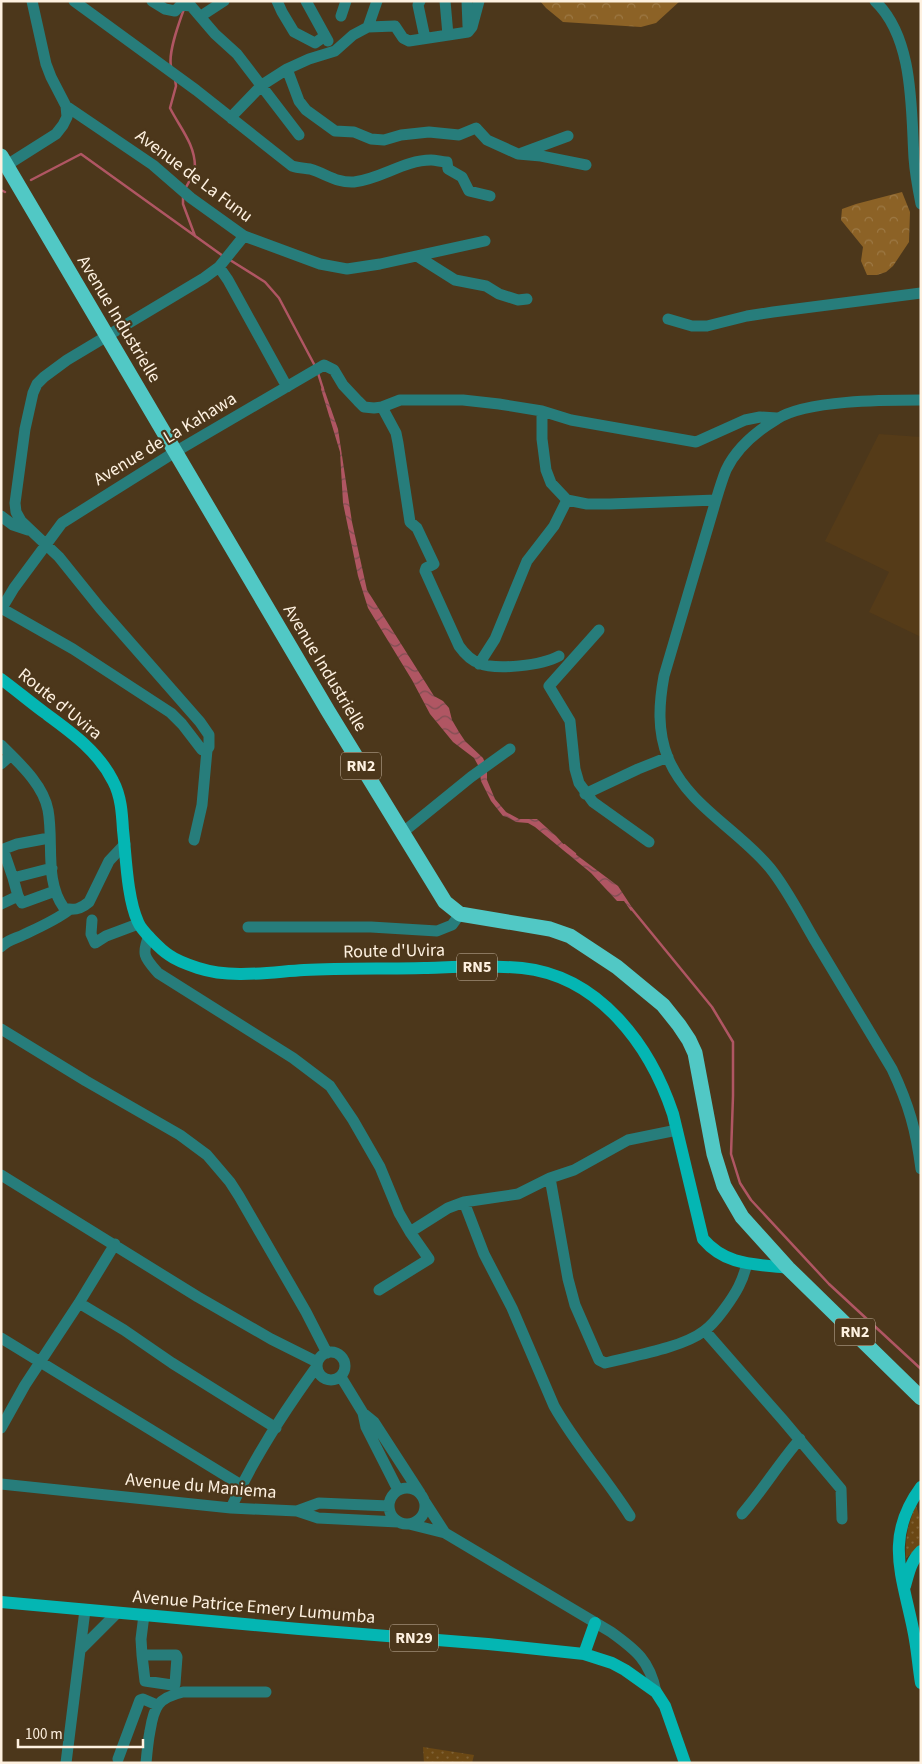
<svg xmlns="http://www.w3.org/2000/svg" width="922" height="1764" viewBox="0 0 922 1764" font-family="'Source Sans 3',sans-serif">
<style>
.built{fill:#553b18}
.grass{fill:url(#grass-dots)}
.forest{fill:url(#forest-crowns)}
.water{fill:url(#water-waves)}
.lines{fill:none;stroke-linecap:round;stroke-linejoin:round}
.stream{stroke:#b05663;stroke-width:2.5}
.minor{stroke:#277d7b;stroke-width:11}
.major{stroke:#04b6b3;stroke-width:12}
.highway{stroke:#51c8c5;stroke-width:15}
.labels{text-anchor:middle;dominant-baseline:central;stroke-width:4.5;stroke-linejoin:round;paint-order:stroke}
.shield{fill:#4c371b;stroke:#c9b9a5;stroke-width:1}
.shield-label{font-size:16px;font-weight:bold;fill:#fef1e0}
.street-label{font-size:18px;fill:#fef1e0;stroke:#4c371b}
</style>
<defs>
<pattern id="grass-dots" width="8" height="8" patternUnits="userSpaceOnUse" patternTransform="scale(1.25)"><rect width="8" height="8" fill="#6b4814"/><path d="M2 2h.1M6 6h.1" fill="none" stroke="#816336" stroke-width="1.8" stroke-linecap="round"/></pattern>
<pattern id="forest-crowns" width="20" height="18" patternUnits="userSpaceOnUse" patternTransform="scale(1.25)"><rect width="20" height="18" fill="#8c6226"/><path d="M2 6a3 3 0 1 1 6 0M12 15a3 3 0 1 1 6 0" fill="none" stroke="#9d7945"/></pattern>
<pattern id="water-waves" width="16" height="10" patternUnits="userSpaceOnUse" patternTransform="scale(1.25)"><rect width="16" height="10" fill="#b05663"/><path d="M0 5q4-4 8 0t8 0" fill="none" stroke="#7e4f53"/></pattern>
</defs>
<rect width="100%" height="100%" fill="#4c371b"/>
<path class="built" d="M879,434L921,437V637L869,612L889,572L825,541Z"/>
<path class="grass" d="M916,1505L921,1522V1545L906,1558C905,1536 908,1525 916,1505Z
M423,1747L474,1755L472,1763H424Z"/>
<path class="forest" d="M540,1H680L656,23L641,27L563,22L546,8Z
M902,192L910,212L909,242L893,266L886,272L877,275H867L861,261L863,247L841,220L842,209L856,204Z"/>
<path class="water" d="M323,386L338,429L352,522L367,590L434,696L443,701L449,708L452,720L459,732L465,741L483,758L487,768V780L495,799L506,812L519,819H537L556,836L566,847L618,886L633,909L631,911L624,901H617L591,873L535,827L528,823L516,822L507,817L503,816L491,801L481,781L479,767L474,758L453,742L430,714L412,680L368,608L358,576L343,503L340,452L321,389Z"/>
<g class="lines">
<path class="stream" d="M171,66C168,52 179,23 184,9
M175,79L176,86L170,108C180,128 195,144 195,167C195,173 188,183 185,189
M31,180L81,154L223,256
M1,190L5,192
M183,196V204L195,236
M230,260L265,282L279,298L315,366
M318,373L323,389
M564,845L575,854
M631,908L712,1007L733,1042V1096L731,1154L740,1183L751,1200L829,1284L921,1369"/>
<path class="minor" d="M74,1L196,90L292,166C298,168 304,168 310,169C327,174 336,183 354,182C381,179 404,160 431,160C436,160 442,162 447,162L448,169L462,177L469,191L490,196
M152,1L165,9L175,11L181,5L191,6L215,34L237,54L299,135
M277,1L282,12L294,32L315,43L325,36
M306,1L328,41
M420,1L418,5L425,38
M445,1L448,35
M467,1L468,26
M875,1C914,38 911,109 914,158C915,173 918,189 921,204
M201,16L224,1
M341,16L346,1
M368,27L377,1
M287,69L299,101L306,110L335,131L354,132L371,139L384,140L401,135L429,132L459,135L476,128L487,140L518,154L541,156L586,165
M66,106L153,165L191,198L244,236L320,264L347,269L380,264L485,241
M232,119L234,114L262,85L287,69L309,59L335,51L353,35L368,27L395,26L403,38L409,41L468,32L472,27L479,1
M522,153L568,136
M7,165L56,134L63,125L67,117L66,106L51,77L46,64L32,1
M417,256L455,280L486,286L499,294L518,300L527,299
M219,267L228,280L287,387
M668,319L692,326H707L747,316L773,312L921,293
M921,400C885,400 806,400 777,419C757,431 736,449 726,470C722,480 719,490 716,500L664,676C659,703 657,731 668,758C688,806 738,829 770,868C787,889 800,915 814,939C840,982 866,1026 892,1069C909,1105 916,1130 921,1169
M382,407L396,433L398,443L410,522L417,528L434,564L426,568L425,571L459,646C464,653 470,660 479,663C496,671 543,665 559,656
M542,411V439L546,470L551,483L567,500L587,504H610L716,500
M1,516L13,525L28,530
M1,608L73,649L171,713L182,724L202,750H207L209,747V735L200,722L100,608L59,557L21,521L16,512L15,503L25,429L33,393L37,384L44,377L67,360L204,278L219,267L244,236
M2,608L14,588L62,523L175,452L324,365L334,370L343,385L358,401L364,407L374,408L382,407L400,400H463L499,404L542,411L571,420L696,442L745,420L760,417L777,418
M599,630L549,686L570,721L575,769L579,783L593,802L649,842
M479,664L495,639L527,561L554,526L567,500
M1,745C19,763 43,784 48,810C54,842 44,881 64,908C74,911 81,909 89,902L109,861L125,844
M1,764L11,755
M585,794L638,769L668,757
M402,833L471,777L510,749
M194,840L202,805L207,750
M3,849L13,878L52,868
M1,850L17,844L49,838
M13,878L18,896L22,903L55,891
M1,904L18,896
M92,920L91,934L95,943L106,936L138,924
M248,927H371L437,931L452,925L460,914
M149,936C141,955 145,958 158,973L293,1058L330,1086L353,1120L380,1167L399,1213L410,1232L448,1208L464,1202L518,1194L550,1178L574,1170L628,1140L677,1130
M1,947C8,939 16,939 25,934C40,927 56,920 69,910
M1,1029L86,1081L180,1135L207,1155L230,1182L239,1196L306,1312L327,1353
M1,1175L198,1297L271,1339L317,1362
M550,1178L568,1279L575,1305L599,1360L605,1363C632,1356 682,1348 704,1331C713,1325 719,1316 725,1308C736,1293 743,1281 747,1263
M464,1202L484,1254L512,1308L554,1406C576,1445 606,1478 630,1516
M379,1290L429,1259L410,1232
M79,1303L124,1330L172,1363L276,1428
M705,1331L783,1420L841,1489L842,1519
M1,1338L241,1485
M317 1366a14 14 0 1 1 28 0a14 14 0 1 1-28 0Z
M341,1377L363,1413L374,1422L420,1493
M363,1413L366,1427L398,1490
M1,1428L25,1385L79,1303L115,1244
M1,1484L231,1508L297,1511L318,1518L398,1522
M389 1506a18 18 0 1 1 36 0a18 18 0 1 1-36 0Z
M425,1502L445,1533
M231,1508C253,1459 285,1410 317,1366
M297,1511L319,1503L389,1506
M742,1514C763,1490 779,1463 800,1439
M409,1524L445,1533L611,1632C636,1650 650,1661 656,1692
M80,1650L117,1613
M142,1655H176L177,1657L175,1684L172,1685L145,1681Z
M142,1655L141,1639L144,1615
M118,1759L140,1700L143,1699L157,1705
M66,1763L85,1610
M146,1763C147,1752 148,1741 150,1731C154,1706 158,1698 183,1692H266"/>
<path class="major" d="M1,679C16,690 30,702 45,713C71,732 98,751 113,781C121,796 122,813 123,830C126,856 127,898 138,922C141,930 161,950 169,955C177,961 189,965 198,968C232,979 270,972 304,970C344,968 384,969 424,968C457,967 489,965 522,968C599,976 650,1045 673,1114L703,1239C726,1266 755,1264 788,1268
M921,1487C884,1537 902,1575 913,1629C917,1647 918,1665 921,1683
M905,1586C909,1572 911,1561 921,1551
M1,1602L299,1629L488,1644L584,1654L612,1663L625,1670L656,1692L665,1706L685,1763
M584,1654L595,1623"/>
<path class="highway" d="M1,156L328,711L445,902L460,914L550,929L570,936L617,967L663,1005L679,1025L689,1040L695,1053L714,1154L724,1186L742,1217L788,1268L921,1398"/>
</g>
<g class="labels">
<g class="shield">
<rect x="341" y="752.5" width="40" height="27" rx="4"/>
<rect x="457" y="953.5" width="40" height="27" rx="4"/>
<rect x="835" y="1318.5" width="40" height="27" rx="4"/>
<rect x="390" y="1624.5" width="48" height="27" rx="4"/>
</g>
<g class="shield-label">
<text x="361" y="766">RN2</text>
<text x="477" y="967">RN5</text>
<text x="855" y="1332">RN2</text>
<text x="414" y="1638">RN29</text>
</g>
<g class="street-label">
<text transform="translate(194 176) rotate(37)">Avenue de La Funu</text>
<text transform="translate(119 319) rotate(59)">Avenue Industrielle</text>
<text transform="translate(165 439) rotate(-31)">Avenue de La Kahawa</text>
<text transform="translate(325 668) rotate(59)">Avenue Industrielle</text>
<text transform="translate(60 704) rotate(39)">Route d'Uvira</text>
<text transform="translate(394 951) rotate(-1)">Route d'Uvira</text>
<text transform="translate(201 1486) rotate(5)">Avenue du Maniema</text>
<text transform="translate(254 1607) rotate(5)">Avenue Patrice Emery Lumumba</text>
</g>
</g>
<rect width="922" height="1764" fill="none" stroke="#fef1e0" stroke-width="5"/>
<path d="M18 1739v8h125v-8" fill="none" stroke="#fef1e0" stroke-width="2.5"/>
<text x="25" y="1739" font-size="15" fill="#fef1e0" stroke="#4c371b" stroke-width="4" paint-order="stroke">100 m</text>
</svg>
